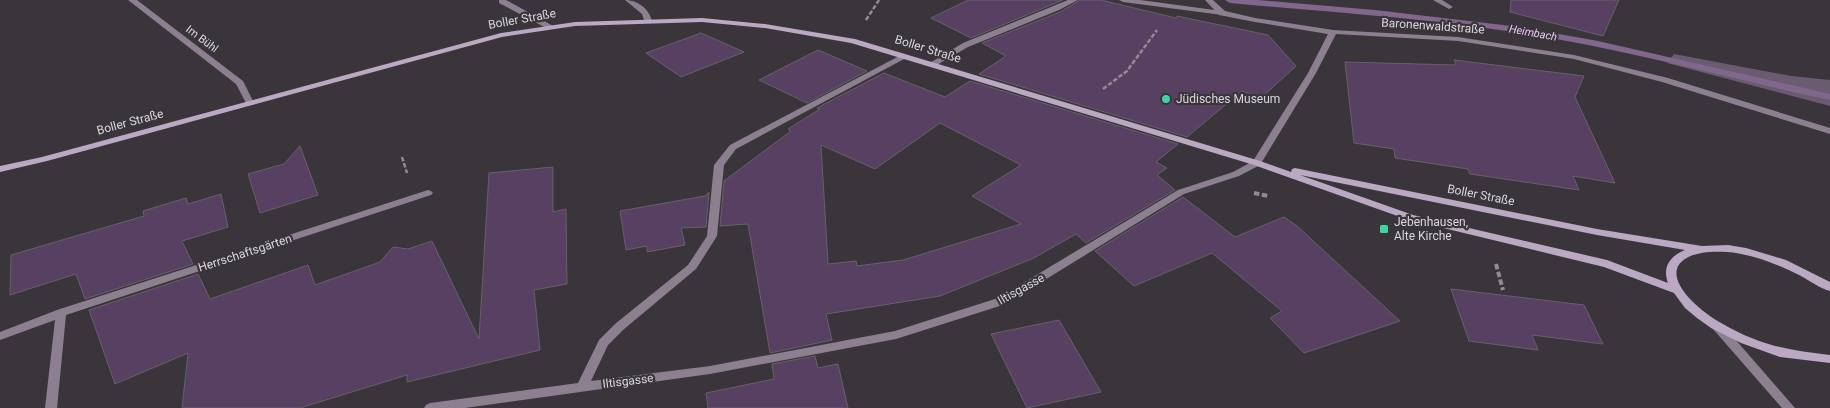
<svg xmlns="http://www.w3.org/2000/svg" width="1830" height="408" viewBox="0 0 1830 408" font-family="Roboto,sans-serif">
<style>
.green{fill:#6a5b70}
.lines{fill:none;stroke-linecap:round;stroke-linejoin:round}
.stream{fill:#80678b;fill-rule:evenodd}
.building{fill:#584062;stroke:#666168;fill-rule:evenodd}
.path-far1{stroke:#908c92;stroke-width:2.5;stroke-dasharray:4.5 2;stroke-linecap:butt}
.path{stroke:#908c92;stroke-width:4;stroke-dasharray:5.5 2.5;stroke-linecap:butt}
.service{fill:#8b7f90;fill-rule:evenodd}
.minor{fill:#8b7f90;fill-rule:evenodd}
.tertiary{fill:#8b7f90;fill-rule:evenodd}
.secondary{fill:#bba8c3;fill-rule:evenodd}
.poi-dot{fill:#3fd4a2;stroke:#39353b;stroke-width:2}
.labels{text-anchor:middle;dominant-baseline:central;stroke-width:4.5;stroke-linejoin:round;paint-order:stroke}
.far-water-label{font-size:11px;font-style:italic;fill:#eac8f7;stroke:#39353b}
.far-street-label{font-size:11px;fill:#dad7dc;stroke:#39353b}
.street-label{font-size:12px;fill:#dad7dc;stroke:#39353b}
.poi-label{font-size:12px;fill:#dad7dc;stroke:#39353b;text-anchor:start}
</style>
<rect width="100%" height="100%" fill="#39353b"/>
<path class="green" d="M1674,54L1791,76L1830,80V106L1667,63Z"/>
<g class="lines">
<path class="stream" d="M1225,0H1258L1375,10L1520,27L1598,41L1830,94V100C1727,78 1624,49 1520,33C1424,18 1327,12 1230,3Z"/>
</g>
<path class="building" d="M968,0H1063L971,38L931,18Z
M1080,0H1101L1176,18L1177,16L1268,35L1296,66L1261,98L1242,91L1187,137L979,74L1006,56L982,43L1060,12Z
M1511,0H1619L1603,36L1510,12Z
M701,33L744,52L681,77L646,53Z
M818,50L867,71L807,103L759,80Z
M1454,60L1584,76L1575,97L1615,183L1573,176L1579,190L1470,174L1468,169L1395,158L1394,149L1354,143L1345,62L1456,65Z
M884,73L945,97L970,81L1178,144L1156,162L1167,168L1157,175L1175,190L1086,243L1076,234L1034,258L940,296L826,314L832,340L770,353L748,224L720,226L724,181L791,131L788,129L820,109L817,108ZM940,123L1021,165L972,196L1021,224L903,260L857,266L856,261L828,264L821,145L875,169Z
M300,146L318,195L260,213L248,174L284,164Z
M553,167V212L566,209L567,284L534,290L540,350L407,382V375L300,408H182L188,353L115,384L89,310L198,274L210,299L308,265L315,285L380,262L393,247L408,249L432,241L479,339L489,173Z
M709,192L706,227L681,228L685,245L647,252V246L626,250L620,211L705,196Z
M221,194L228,227L182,241L193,264L85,299L76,274L10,295L11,255L144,216L143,211L186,198L188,204Z
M1183,197L1235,237L1284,217L1297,226L1400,321L1304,353L1270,318L1282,311L1212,253L1134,286L1095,251Z
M1451,289L1584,305L1603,344L1532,335L1538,350L1469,341Z
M1059,320L1101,392L1027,408L991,334Z
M815,356L818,368L838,364L848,408H708L706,393L774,379L772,364Z"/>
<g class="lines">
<path class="path-far1" d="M866,20L879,0
M1103,89L1127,71L1157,30
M402,157L407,173"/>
<path class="path" d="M1254,193L1268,196
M1496,264L1503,290"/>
<path class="service" d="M499,0H506L555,27L551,29H548L499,3Z
M1068,0H1078L1059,10L968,47L935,66H932L928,64L963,43Z
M1119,0H1140L1222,11L1226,13L1222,15L1123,2Z
M1433,0H1442L1453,7L1449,9Z"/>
<path class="minor" d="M128,0H137L243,81L254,103L253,105H247L236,84Z
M625,0C638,0 649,9 652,21L651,23H645L642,14Z
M1205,0H1213L1225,11L1255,18L1333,30L1458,37L1574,55L1668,78L1830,128V134L1662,82L1574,59L1458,41L1336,34L1316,73L1260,165L1239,176L1184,194L1006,304L896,339L710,374L465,408H424L426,405L430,403L578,383L599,340L615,324L688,265L707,236L714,165L730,145L903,54L907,56L906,58L736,149L724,165L717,236L696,269L623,330L608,345L591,381L710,366L895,331L998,298L1178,190L1233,172L1253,161L1308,73L1328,34L1255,22L1219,15Z
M428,190L431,191L433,193L431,195L66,315L57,408H45L55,320L0,340V332L57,310Z"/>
<path class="tertiary" d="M1717,322L1721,323L1795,408H1782L1713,329L1711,326L1713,323Z"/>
<path class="secondary" d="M702,18L765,24L855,39L1260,161L1291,172L1292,169L1295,168L1597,229L1702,246L1728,245L1746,248L1786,260L1830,282V291C1819,288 1809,280 1799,275C1777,264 1752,254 1727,252C1687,249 1656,265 1693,302C1705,314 1720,323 1734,330C1767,347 1795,351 1830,355V363L1780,357L1741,343L1711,328L1697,318L1685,308L1674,293L1604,267L1406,219L1254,165L851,43L765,28L702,22L575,26L502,37L47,161L0,172V166L42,157L501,33L575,22ZM1300,175L1597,235L1685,250C1670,256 1662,267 1668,283L1607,260L1413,215Z"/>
</g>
<g class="poi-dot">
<circle cx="1166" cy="99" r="5"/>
<rect x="1379" y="224" width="10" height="10" rx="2.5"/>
</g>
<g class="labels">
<g class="far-water-label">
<text transform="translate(1533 33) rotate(10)">Heimbach</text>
</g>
<g class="far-street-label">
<text transform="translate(202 39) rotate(37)">Im Bühl</text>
</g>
<g class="street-label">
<text transform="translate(522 19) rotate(-10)">Boller Straße</text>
<text transform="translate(1433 26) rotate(4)">Baronenwaldstraße</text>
<text transform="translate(928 49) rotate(17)">Boller Straße</text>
<text transform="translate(130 122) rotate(-15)">Boller Straße</text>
<text transform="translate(1481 195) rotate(11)">Boller Straße</text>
<text transform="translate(245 253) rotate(-18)">Herrschaftsgärten</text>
<text transform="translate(1021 289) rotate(-29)">Iltisgasse</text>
<text transform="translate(628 381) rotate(-7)">Iltisgasse</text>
</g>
<g class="poi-label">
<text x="1176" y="99">Jüdisches Museum</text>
<text x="1394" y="222">Jebenhausen,<tspan x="1394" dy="14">Alte Kirche</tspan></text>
</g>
</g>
</svg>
